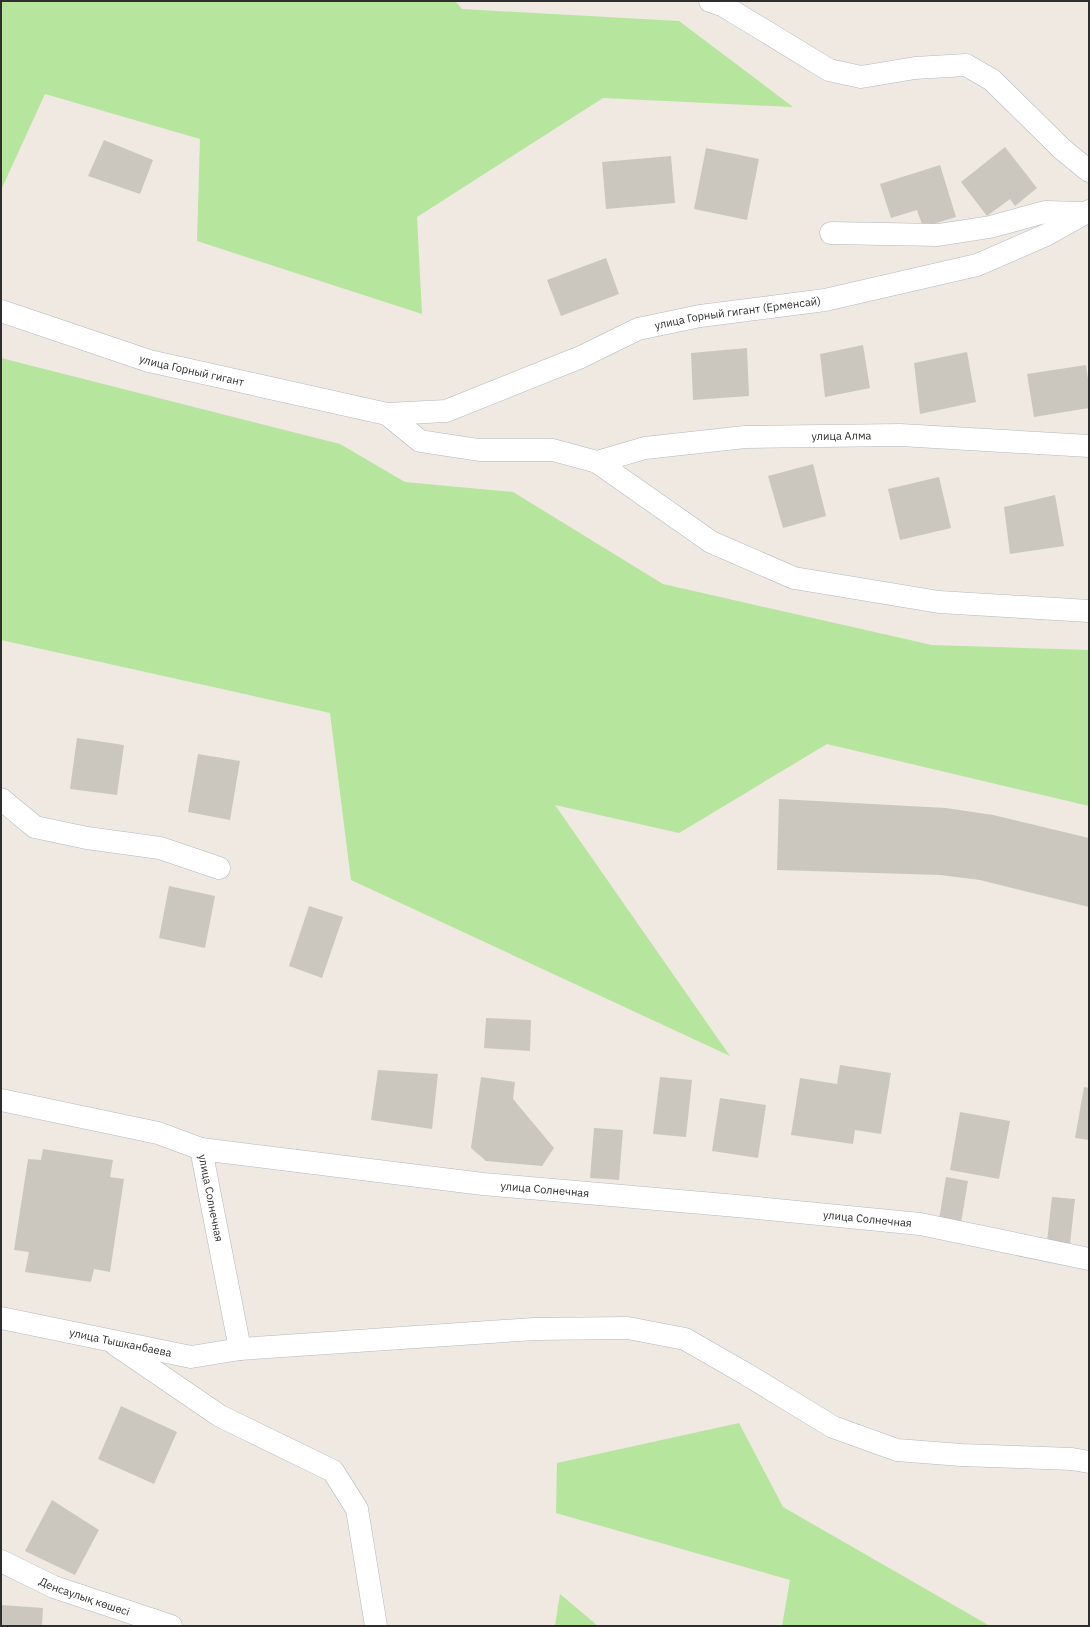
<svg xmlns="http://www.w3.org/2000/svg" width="1090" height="1627" viewBox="0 0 1090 1627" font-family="'IBM Plex Sans',sans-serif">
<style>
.green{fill:#b6e59e}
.building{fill:#cbc7bf}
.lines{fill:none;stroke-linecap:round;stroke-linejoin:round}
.minor-casing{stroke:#b4b7c1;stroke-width:23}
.minor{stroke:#fff;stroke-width:22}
.labels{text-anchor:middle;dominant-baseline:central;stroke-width:3.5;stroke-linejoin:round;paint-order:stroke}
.street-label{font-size:11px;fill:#2e2e2e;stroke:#fff}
</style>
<rect width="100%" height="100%" fill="#efe9e1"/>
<path class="green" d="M1,1H455L462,9L679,21L793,107L603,98L417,217L422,314L197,241L200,139L45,94L1,190Z
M1,358L340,444L405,482L513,492L663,584L932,645L1089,650V806L827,744L679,833L555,805L730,1056L351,880L330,713L1,640Z
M739,1423L783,1507L990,1626H782L790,1580L556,1513L557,1463Z
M560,1594L598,1626H555Z"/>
<path class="building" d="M104,140L153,160L140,194L88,176Z
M1005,147L1037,188L1015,206L1010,199L987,216L961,182Z
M706,148L759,159L747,220L694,209Z
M671,156L675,203L606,209L602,162Z
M940,165L956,217L923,227L917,210L891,218L880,184Z
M606,258L619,294L561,316L547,280Z
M863,345L870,388L825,397L820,354Z
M747,348L749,396L693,400L691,353Z
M967,352L976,402L920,414L914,363Z
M1086,365L1089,386V408L1034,417L1027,374Z
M813,464L826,516L783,528L768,476Z
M939,477L951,528L900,540L888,489Z
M1055,495L1064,546L1010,554L1004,507Z
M77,738L124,745L117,795L70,789Z
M198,754L240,761L230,820L188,812Z
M779,799L946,808L993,815L1089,838V907L980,880L940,875L777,870Z
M169,886L215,896L205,948L159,938Z
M309,906L343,917L322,978L289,966Z
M486,1018L531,1020L530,1051L484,1048Z
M840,1065L891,1073L881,1134L855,1130L853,1144L791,1135L800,1078L837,1084Z
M378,1070L438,1074L432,1129L371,1120Z
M481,1077L515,1082L513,1099L554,1148L542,1166L486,1161L471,1148Z
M660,1077L692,1080L686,1137L653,1134Z
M1084,1087L1089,1088V1140L1075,1138Z
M720,1098L766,1105L758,1158L712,1151Z
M960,1112L1010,1121L999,1179L950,1170Z
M594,1128L623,1130L619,1180L590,1178Z
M43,1149L113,1160L110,1177L124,1179L110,1272L94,1269L91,1282L25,1272L29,1252L14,1250L28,1159L41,1160Z
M946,1177L968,1181L961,1223L939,1220Z
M1052,1197L1075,1199L1070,1244L1047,1241Z
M121,1406L177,1432L154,1484L98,1459Z
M52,1500L99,1530L75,1575L25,1551Z
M1,1605L43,1608L42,1626H1Z"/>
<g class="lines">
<defs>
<g id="minor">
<path d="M710,1L724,6L829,70L861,77L915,68L966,65L992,80L1062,149L1089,171"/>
<path d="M831,233L938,235L990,227L1045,212L1085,213"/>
<path id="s1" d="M1,311L149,361L387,414L446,411L581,357L638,329L700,316L825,300L977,265L1046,235L1089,211"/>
<path d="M387,414L420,441L479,450H553L597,462L711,542L794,578L939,602L1089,611"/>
<path id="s2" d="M597,462L645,448L745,437L900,435L1089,446"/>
<path d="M1,799L35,827L87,838L160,848L219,868"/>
<path d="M1,1100L158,1133L201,1149"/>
<path id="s3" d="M1,1318L191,1357L240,1349L534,1329L628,1328L685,1339L746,1374L833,1427L897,1450L961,1455L1072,1459L1089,1462"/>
<path d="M116,1345L220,1416L333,1471L357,1509L376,1626"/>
<path id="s4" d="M240,1349L201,1149L483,1184L737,1206L920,1224L1089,1259"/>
<path id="s5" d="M1,1561L54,1587L171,1626"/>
</g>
</defs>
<use href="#minor" class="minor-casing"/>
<use href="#minor" class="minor"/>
</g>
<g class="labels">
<g class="street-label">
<text stroke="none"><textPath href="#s1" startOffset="769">улица Горный гигант (Ерменсай)</textPath></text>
<text stroke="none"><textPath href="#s1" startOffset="200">улица Горный гигант</textPath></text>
<text stroke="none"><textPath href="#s2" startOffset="247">улица Алма</textPath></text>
<text stroke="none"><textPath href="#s4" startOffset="550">улица Солнечная</textPath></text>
<text transform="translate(211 1198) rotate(79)">улица Солнечная</text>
<text stroke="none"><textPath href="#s4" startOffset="874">улица Солнечная</textPath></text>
<text stroke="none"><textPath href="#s3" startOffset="122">улица Тышканбаева</textPath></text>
<text stroke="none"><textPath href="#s5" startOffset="91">Денсаулық көшесі</textPath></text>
</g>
</g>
<rect width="1090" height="1627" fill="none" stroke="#2e2e2e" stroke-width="4"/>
</svg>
